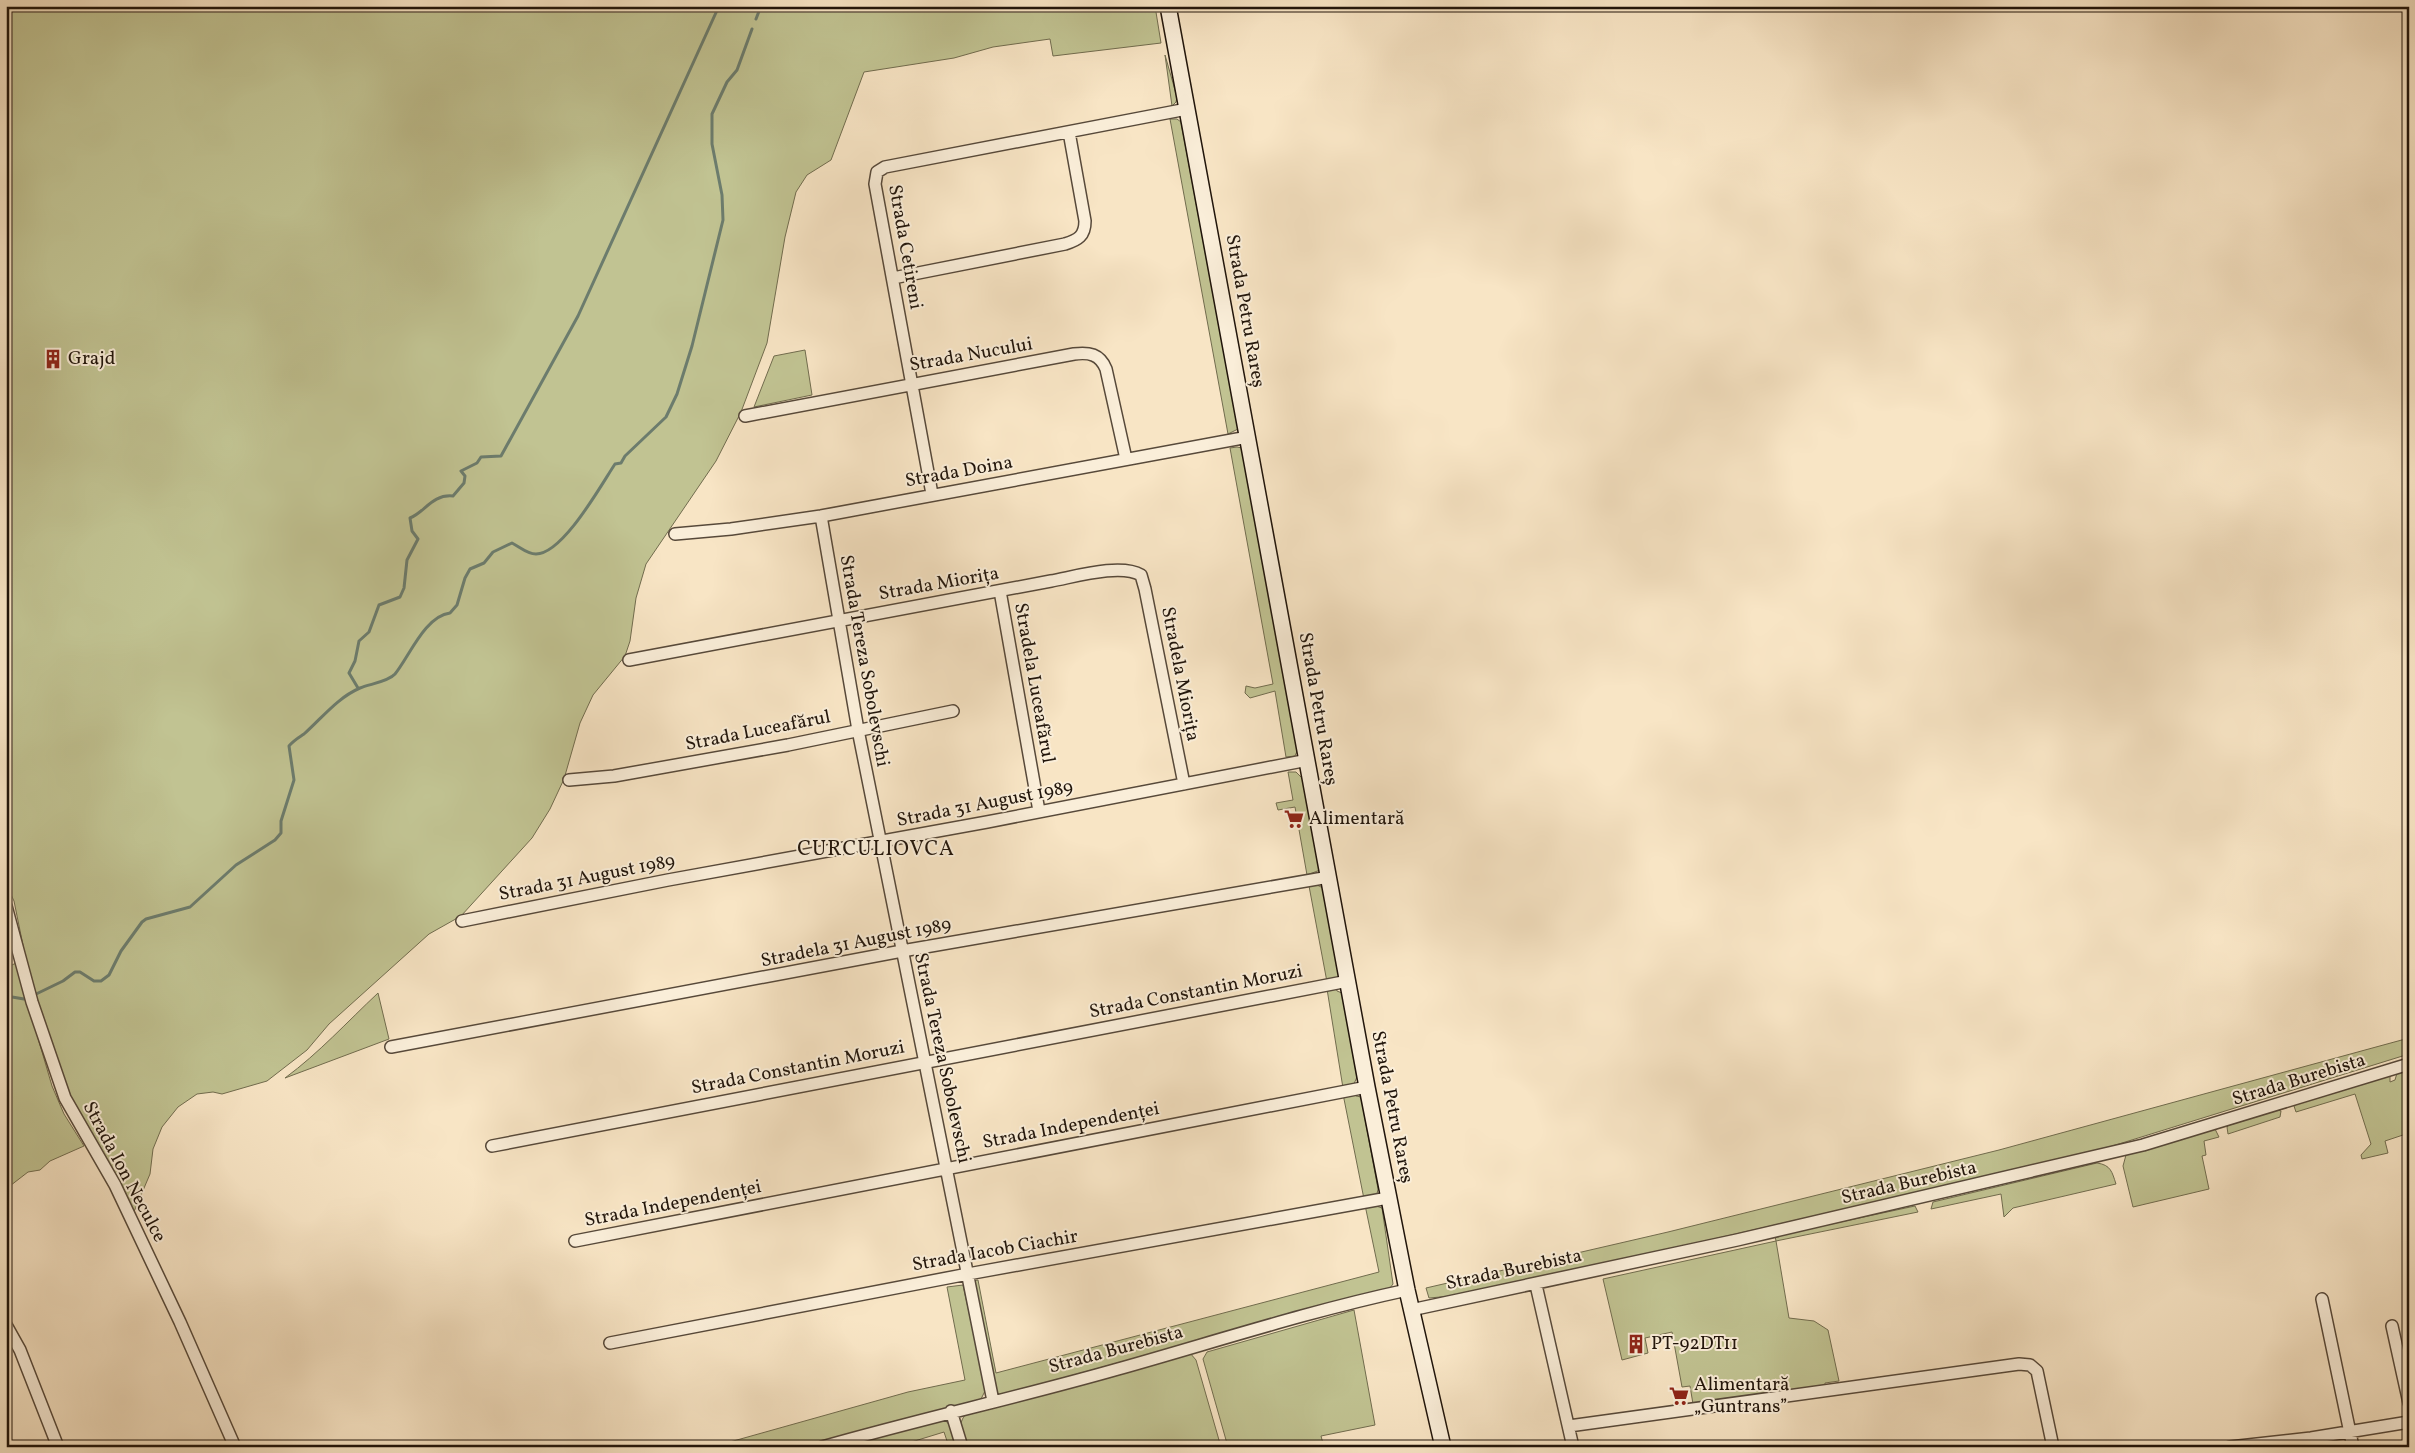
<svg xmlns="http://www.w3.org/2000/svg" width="2415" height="1453" viewBox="0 0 2415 1453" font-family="Vollkorn,serif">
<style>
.green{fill:#c1c392;stroke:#716c4e}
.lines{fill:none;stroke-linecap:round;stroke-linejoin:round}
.stream{stroke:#6c7c6d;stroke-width:3}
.street-casing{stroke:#57493a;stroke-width:14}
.secondary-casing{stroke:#21150b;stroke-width:18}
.street{stroke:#faeed9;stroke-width:11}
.secondary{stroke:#faeed9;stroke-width:15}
.labels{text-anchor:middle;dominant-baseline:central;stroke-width:4;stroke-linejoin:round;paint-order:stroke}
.street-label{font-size:19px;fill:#21150b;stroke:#faeed9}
.poi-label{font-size:19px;fill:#21150b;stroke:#faeed9;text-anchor:start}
.quarter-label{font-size:21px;letter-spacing:1px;fill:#21150b;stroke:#faeed9}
</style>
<rect width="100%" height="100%" fill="#f8e5c5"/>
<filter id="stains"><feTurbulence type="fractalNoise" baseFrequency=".004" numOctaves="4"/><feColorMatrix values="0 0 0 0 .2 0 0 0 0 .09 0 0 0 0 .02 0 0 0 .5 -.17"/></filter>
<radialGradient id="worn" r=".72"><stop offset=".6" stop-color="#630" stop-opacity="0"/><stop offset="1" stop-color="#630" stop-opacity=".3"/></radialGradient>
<path class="green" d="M6,6H1155L1161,43L1053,56L1050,39L993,47L954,58L864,72L831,160L807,175L796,192L785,237L767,343L741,412L716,461L646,564L636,598L630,641L625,656L593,695L580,723L564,779L550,809L532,838L461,916L429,934L329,1024L307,1050L267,1081L222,1094L213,1092L197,1094L178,1107L162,1127L153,1149L150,1174L133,1214L70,1095L40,1009L27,965L14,901L6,884Z
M1165,55L1177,97L1176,102L1172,106Z
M1170,119H1177L1181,122L1238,429L1228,434Z
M805,350L812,395L754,407L774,356Z
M1237,447L1242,448L1298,749L1295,756L1286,757L1275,691L1250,698L1245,693L1246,686L1255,688L1273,684L1230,448Z
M1288,772H1296L1303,779L1320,870L1307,875L1295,807L1278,810L1276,803L1293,800Z
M1317,885L1323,888L1339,974L1338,977L1327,982L1309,886Z
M16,963L52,1086L64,1114L84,1146L50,1161L40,1170L28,1172L6,1189V968Z
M1336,988L1337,991L1342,993L1357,1077L1353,1086L1343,1088L1327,989Z
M378,993L389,1039L285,1078C319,1053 347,1022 378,993Z
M2409,1038V1054L2093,1152L1474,1294L1429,1298L1426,1288L1668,1232L1999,1150Z
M2409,1068V1133L2385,1141L2388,1153L2362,1159L2361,1155L2371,1144L2355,1094L2296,1112L2294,1106L2297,1104L2387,1075L2390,1076V1082L2395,1080L2397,1073Z
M1354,1092L1356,1096L1361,1097L1378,1189L1377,1194L1364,1199L1343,1094Z
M2278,1110L2281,1111L2280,1117L2228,1134L2227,1127L2229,1125Z
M2215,1129L2219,1137L2204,1141L2206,1155L2202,1156L2209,1189L2133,1207L2123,1166L2126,1155Z
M2097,1163C2111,1165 2112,1172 2116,1184L2013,1208L2004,1217L2001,1194L1931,1209L1933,1202Z
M1375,1203L1376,1206L1382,1208L1393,1284L1390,1288L1001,1395L995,1392L973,1281L978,1280L996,1373L1379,1272L1365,1205Z
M1915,1206L1918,1212L1776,1241L1789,1318L1814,1321L1828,1330L1839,1381L1825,1383V1388L1693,1404L1690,1386L1682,1387L1672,1332L1645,1338L1648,1353L1622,1360L1603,1279L1776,1241L1775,1236Z
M963,1285L986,1389L981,1399L804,1447H712L908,1392L965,1380L947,1287Z
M1354,1310L1375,1425L1321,1436L1324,1447H1228L1203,1359L1207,1352Z
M1190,1353L1196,1360L1221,1447H966C962,1434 956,1424 967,1413Z
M945,1420L952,1428L958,1447H949L944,1432L895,1447H839Z"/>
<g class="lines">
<path class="stream" d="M756,19L761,6
M358,688L349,673L355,661L359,641L369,632L379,605L400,597L404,588L407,560L418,539L412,531L410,518C425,512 432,494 453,496L464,483L465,476L461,471L477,463L481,457L501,456L578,316L719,6
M6,996L24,999
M32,996L63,981L75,972H80L94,981H101L109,975L121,951L142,922L146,919L190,907L236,865L275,840L281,833V821L294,780L289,746C294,740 298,738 304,734C322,718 337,698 360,688C369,684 388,682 395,674C409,657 425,616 450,613L457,605L465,578L470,569L484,563L493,552L512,543C520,547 527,554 536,554C563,554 601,485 615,464L621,463L625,456L666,417L677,394L692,346L723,220L722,195L712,144V114L727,82L737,70L752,29"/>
<defs>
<path id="street" d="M893,278L1065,244C1078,240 1085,236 1085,221L1069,132
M745,416L1074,354C1089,352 1100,354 1106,369L1126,459
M932,494L875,184L877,172L885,167L1187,109
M821,516L858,730L993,1401
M675,534L731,529L821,516L1248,437
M1000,591L1039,811
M629,660L1051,581C1074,577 1120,563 1141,575L1145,589L1184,784
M569,780L614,776L788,745L953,711
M6,906L32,1002L65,1098L115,1185L180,1322L235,1447
M462,921L668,880L987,822L1308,760
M391,1047L902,951L1329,877
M492,1146L1348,981
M575,1241L1367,1087
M1536,1285L1573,1447
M2322,1299L2353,1447
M1411,1310L1737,1240L2143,1145L2409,1064
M6,1325L20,1350L58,1447
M2392,1326L2409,1403
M610,1343L968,1274L1388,1198
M951,1411L962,1447
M1569,1426L2019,1364L2030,1365L2037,1371L2053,1447
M822,1447C920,1419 1020,1397 1118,1369C1214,1342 1309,1311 1407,1290
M2230,1447L2311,1438L2409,1422"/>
<path id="secondary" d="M1168,6L1367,1087L1407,1290L1443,1447"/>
</defs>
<use href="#street" class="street-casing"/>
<use href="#secondary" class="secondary-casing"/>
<use href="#street" class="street"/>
<use href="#secondary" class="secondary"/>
</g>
<defs>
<symbol id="building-bare" viewBox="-9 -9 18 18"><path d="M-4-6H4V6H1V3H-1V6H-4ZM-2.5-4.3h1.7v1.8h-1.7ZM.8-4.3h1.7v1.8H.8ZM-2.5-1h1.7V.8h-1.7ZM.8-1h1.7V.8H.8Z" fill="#8f2418" stroke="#faeed9" stroke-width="2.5" paint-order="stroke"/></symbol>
<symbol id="supermarket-bare" viewBox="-9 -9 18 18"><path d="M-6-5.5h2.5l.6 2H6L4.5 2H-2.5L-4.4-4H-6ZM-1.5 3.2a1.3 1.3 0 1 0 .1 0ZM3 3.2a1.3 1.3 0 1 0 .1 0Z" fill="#8f2418" stroke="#faeed9" stroke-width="2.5" paint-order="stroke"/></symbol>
</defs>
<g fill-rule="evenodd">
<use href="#building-bare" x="39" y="345" width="28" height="28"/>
<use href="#supermarket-bare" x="1280" y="805" width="28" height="28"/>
<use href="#building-bare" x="1622" y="1330" width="28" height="28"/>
<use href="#supermarket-bare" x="1665" y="1382" width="28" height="28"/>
</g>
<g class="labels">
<g class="street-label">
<text transform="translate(905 247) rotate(80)">Strada Cetireni</text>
<text transform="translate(1245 311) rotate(80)">Strada Petru Rareș</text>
<text transform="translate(971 355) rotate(-10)">Strada Nucului</text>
<text transform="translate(959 472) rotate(-10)">Strada Doina</text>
<text transform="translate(939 584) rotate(-10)">Strada Miorița</text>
<text transform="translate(864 661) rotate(80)">Strada Tereza Sobolevschi</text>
<text transform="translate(1180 674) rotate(79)">Stradela Miorița</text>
<text transform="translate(1034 683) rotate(80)">Stradela Luceafărul</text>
<text transform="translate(1318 709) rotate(80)">Strada Petru Rareș</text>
<text transform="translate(758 731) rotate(-11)">Strada Luceafărul</text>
<text transform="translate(985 804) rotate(-11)">Strada 31 August 1989</text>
<text transform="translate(587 878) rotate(-11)">Strada 31 August 1989</text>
<text transform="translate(856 943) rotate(-11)">Stradela 31 August 1989</text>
<text transform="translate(1196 992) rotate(-11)">Strada Constantin Moruzi</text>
<text transform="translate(942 1058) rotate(78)">Strada Tereza Sobolevschi</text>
<text transform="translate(798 1068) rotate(-11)">Strada Constantin Moruzi</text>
<text transform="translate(2299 1080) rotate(-17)">Strada Burebista</text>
<text transform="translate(1392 1107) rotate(79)">Strada Petru Rareș</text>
<text transform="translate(1071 1126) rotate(-11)">Strada Independenței</text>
<text transform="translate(124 1172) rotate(62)">Strada Ion Neculce</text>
<text transform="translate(1909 1183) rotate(-13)">Strada Burebista</text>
<text transform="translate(673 1204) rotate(-11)">Strada Independenței</text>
<text transform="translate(995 1251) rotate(-10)">Strada Iacob Ciachir</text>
<text transform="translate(1514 1270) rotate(-12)">Strada Burebista</text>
<text transform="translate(1116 1350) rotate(-15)">Strada Burebista</text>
</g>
<g class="poi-label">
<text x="68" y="359">Grajd</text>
<text x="1309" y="819">Alimentară</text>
<text x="1651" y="1344">PT-92DT11</text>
<text x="1694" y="1385">Alimentară<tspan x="1694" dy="22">„Guntrans”</tspan></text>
</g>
<g class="quarter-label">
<text x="876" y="849">CURCULIOVCA</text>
</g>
</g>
<rect width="2415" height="1453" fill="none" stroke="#f8e5c5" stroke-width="25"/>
<rect x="8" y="8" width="2400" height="1438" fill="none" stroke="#21150b" stroke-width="2.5"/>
<rect x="12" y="12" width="2390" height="1428" fill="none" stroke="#21150b"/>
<rect width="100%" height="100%" filter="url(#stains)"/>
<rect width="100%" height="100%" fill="url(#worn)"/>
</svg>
